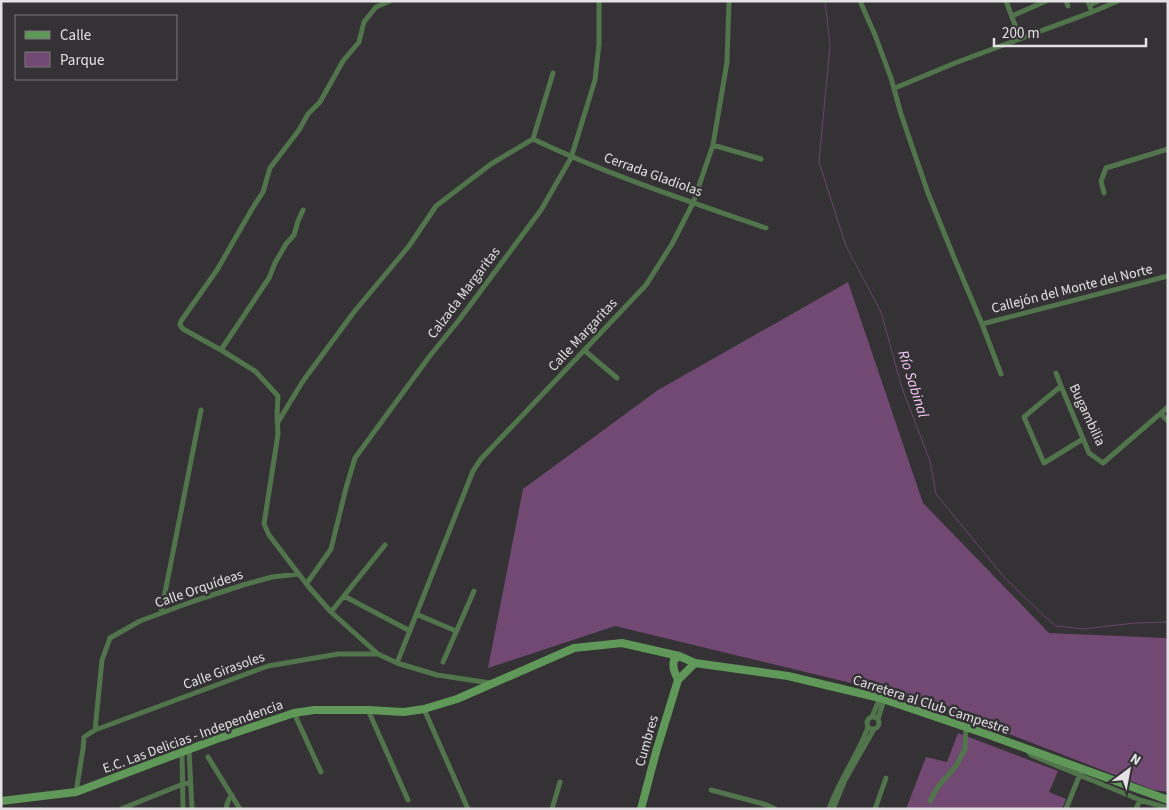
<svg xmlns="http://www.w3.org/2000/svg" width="1169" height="810" viewBox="0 0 1169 810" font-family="'Source Sans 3',sans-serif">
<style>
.green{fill:#714973}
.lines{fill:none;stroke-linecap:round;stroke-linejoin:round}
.stream{stroke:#68456b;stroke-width:1}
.street{stroke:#51744c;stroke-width:5}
.secondary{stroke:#5f9858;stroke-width:8}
.labels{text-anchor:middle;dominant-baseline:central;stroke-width:5;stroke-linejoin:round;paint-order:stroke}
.street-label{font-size:14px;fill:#e3e1e3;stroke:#343234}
.water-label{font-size:15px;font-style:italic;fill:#f5c8f7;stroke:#343234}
</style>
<rect width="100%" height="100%" fill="#343234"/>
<path class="green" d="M848,282L923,503L1049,633L1165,638L1168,640V792L1154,790L975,721L880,690L615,626L488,668L523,489L658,390Z
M958,733L1058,771L1049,792L1066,799L1062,809H906L926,757L947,762Z"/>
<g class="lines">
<path class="stream" d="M825,1L830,45L819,162L846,246L881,312L902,388L930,461L936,494L1004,577L1045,617L1056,626L1084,629L1134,623L1168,622"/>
<path class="street" d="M390,1L376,7L364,22L359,42L343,61L320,102L308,114L299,130L270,168L263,192L252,209L217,270L181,321L180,325L183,329L221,350L255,371L278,396L277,415L278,434L264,524L269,535L308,586L331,612L378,654L397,663L437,675L490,683
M860,1L875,35L891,78L901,114L928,193L953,255L982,324L1001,374
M1006,1L1015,25
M1066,1L1068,6
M1088,1L1092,12
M1090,5L1098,1
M1012,16L1046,1
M895,88L955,63L1092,12L1118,1
M533,139C608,175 688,201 766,228
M713,145L761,159
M1104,193L1101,181L1106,168L1168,149
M982,324L1168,276
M221,350L269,278L275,263L286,244L294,235L298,221L303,210
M584,350L617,378
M1056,373L1061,386L1089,453L1103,463L1168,407
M1061,386L1024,417L1044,463L1083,439
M1161,414L1168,421
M278,422L303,381L354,312L409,246L436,206L491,164L533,139L553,73
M307,583L331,549L346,488L355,458L429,357L459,320L541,210L571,158L595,80L599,44V1
M344,596L410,631
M331,612L385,545
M161,613L201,410
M416,614L456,631
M443,662L474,591
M397,663L473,471L481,459L646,285L672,244L693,203L713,145L727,62L729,1
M424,709L468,809
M368,710L408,800
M294,713L321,772
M867 723a6 6 0 1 1 12 0a6 6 0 1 1-12 0Z
M872,717L880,698
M878,719L884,700
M95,730L102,660L110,638L140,621L194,601L243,585L272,577L299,574
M189,750L192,809
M1027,750L1031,755L1140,800L1168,808
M182,752L183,809
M208,757L240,809
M711,790L767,805L775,809
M76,792L83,749L84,737L95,730L268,666L338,654H378
M930,801L937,788L956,766L965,749L966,727
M121,809L183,784L190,783
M226,809C227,803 228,799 232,795
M552,809L560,782
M829,809C839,780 858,755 868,727
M833,809L845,780L874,729
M875,809L886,778
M1066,809L1080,774
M1136,809L1140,800"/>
<path class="secondary" d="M678,680C675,673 672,668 674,660L679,656
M1,801L76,792L214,740L294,713L314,710H368L404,712L424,709L457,699L574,648L622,643L679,656L695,663L788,676L880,698L989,735L1168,800
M641,809L656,752L678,680L695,663"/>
</g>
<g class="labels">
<g class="street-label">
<text transform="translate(653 175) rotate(20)">Cerrada Gladiolas</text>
<text transform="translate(1072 289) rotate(-14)">Callejón del Monte del Norte</text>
<text transform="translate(464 293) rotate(-53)">Calzada Margaritas</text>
<text transform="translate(583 335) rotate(-47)">Calle Margaritas</text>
<text transform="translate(1087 415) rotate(65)">Bugambilia</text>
<text transform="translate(199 589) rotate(-19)">Calle Orquídeas</text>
<text transform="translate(224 671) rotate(-20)">Calle Girasoles</text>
<text transform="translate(931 705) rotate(18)">Carretera al Club Campestre</text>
<text transform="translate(193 737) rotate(-20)">E.C. Las Delicias - Independencia</text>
<text transform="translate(647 741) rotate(-74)">Cumbres</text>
</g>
<g class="water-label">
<text transform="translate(913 384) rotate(72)">Río Sabinal</text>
</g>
</g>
<rect width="1169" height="810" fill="none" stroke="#e3e1e3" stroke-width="5"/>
<rect x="15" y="15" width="162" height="65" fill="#343234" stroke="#7a787a"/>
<rect x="25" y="31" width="25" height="8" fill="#5f9858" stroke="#7a787a"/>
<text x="60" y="40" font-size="15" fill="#e3e1e3">Calle</text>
<rect x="25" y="52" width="25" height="15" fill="#714973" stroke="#7a787a"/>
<text x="60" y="65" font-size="15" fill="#e3e1e3">Parque</text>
<g transform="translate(1129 770) rotate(32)" stroke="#343234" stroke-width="4" paint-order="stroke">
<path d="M0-4L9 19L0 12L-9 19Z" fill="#e3e1e3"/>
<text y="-8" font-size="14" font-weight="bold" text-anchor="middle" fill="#e3e1e3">N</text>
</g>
<path d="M994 38v8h152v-8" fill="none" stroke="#e3e1e3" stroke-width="2.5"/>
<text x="1002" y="38" font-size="15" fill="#e3e1e3" stroke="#343234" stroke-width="4" paint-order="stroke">200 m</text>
</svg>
